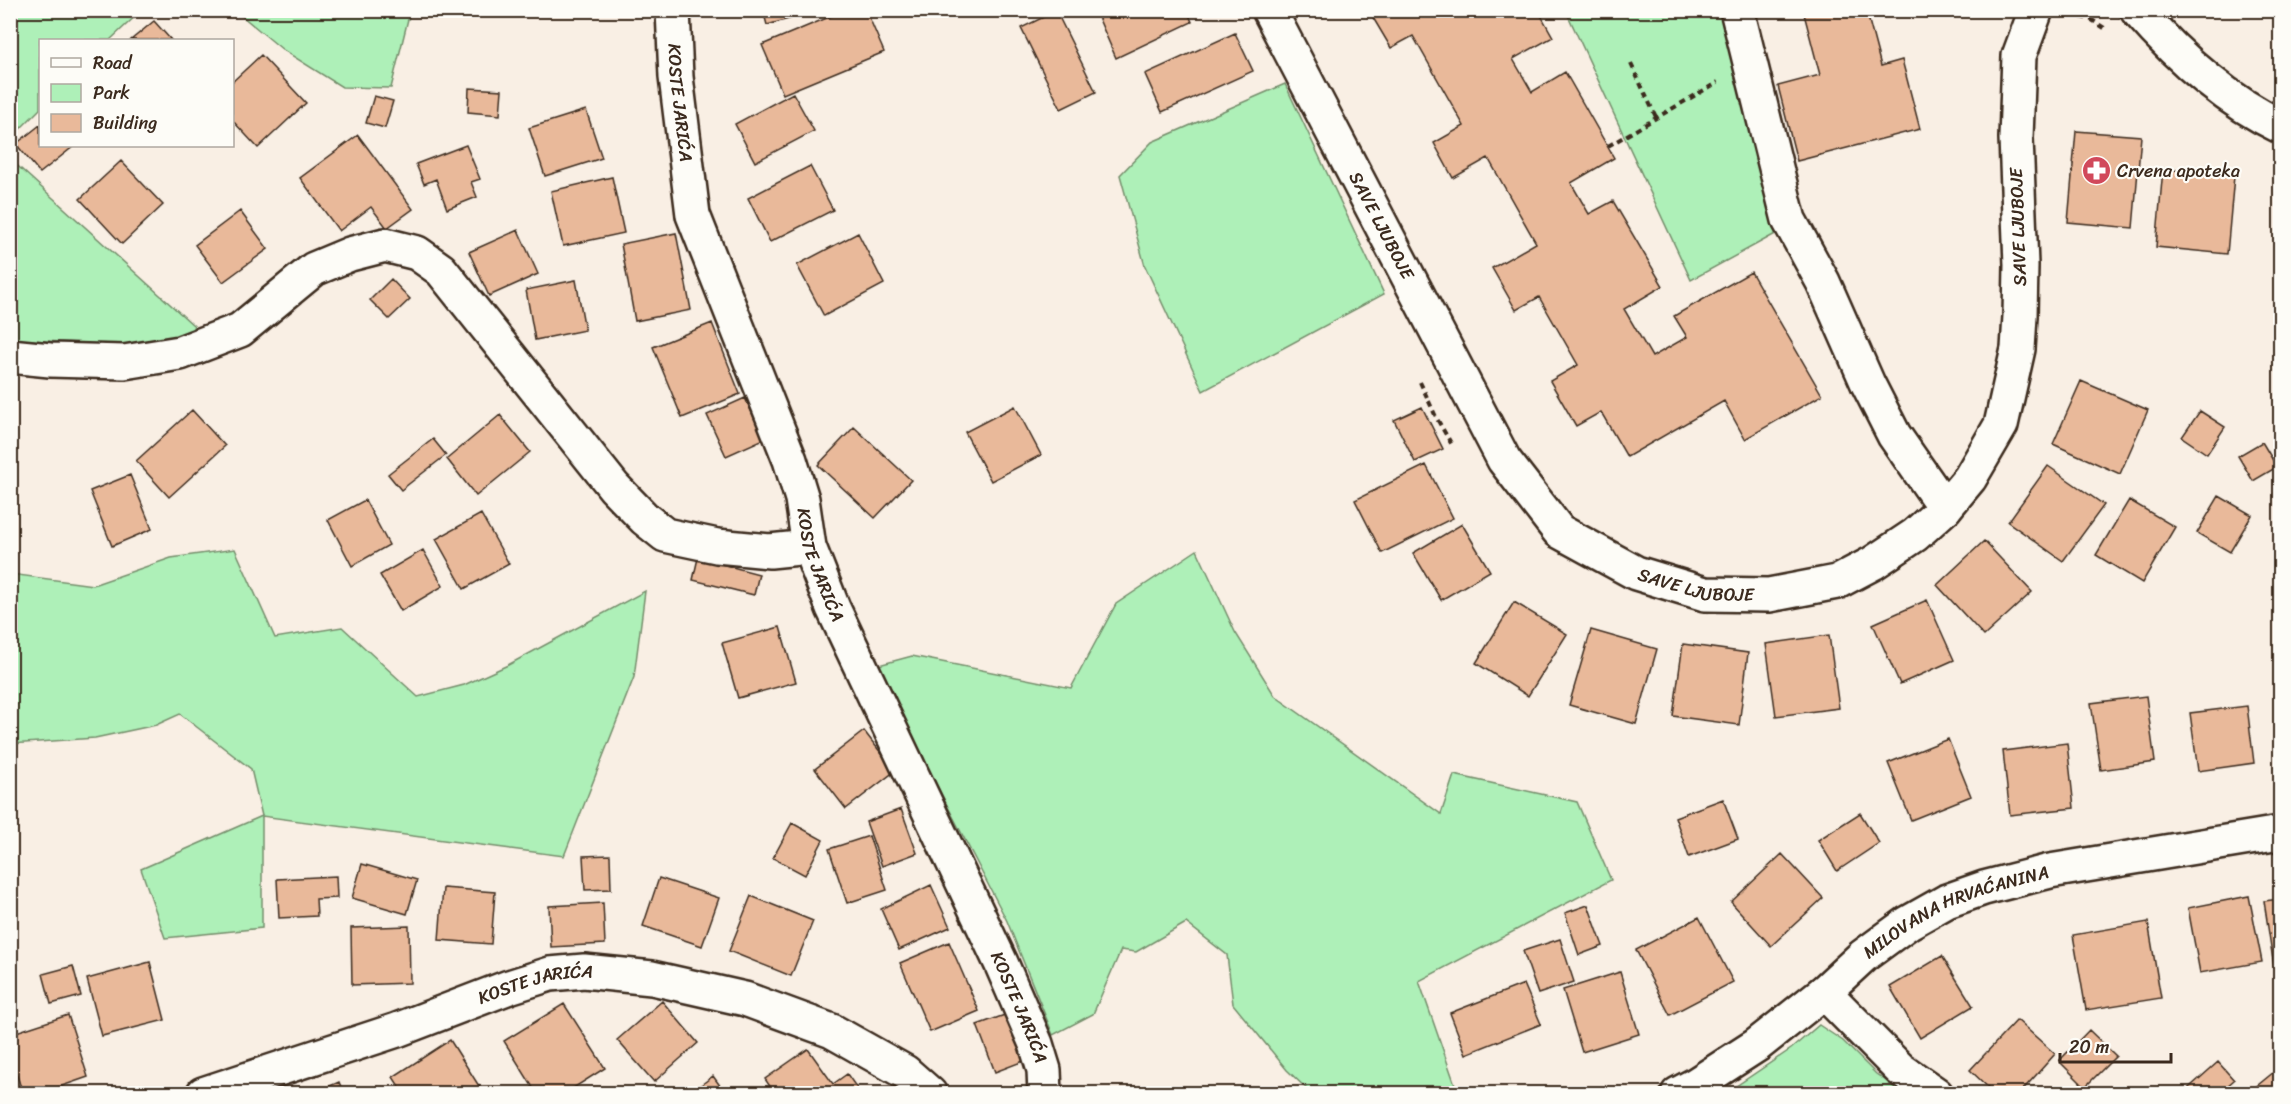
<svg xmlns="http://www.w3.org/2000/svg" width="2291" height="1104" viewBox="0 0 2291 1104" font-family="Sriracha,sans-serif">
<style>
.green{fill:#aef0b8;stroke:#748d6b;stroke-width:1.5}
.building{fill:#e9b99a;stroke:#3b2a1e;stroke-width:1.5}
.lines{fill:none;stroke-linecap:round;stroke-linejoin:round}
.minor-casing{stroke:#3b2a1e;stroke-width:38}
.path{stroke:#3b2a1e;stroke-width:4;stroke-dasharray:6 4.5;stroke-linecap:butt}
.minor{stroke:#fdfcf7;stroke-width:33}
.labels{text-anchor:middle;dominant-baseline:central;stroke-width:4.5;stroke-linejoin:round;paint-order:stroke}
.street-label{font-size:18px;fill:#3b2a1e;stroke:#fdfcf7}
.poi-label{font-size:18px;fill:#3b2a1e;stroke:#fdfcf7;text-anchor:start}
</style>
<rect width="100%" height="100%" fill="#f9efe4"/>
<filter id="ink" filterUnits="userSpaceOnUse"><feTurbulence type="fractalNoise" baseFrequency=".0167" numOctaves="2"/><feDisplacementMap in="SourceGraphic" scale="12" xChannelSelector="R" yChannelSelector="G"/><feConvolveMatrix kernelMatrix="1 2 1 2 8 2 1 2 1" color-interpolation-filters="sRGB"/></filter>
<g filter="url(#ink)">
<path class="green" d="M11,10H141V11L110,40H40V109L11,138Z
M236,11H410L391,88L342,87L283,50Z
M1566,11H1729L1779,232L1691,280Z
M1285,84L1384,294L1203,391L1145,266L1120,175L1152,142Z
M10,159L203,334L129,346L11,339Z
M235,549L275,638L342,627L418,697L464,685L508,665L645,591L634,677L564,856L262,816V928L165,938L141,869L262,816L251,769L180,714L156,725L95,738L11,744V574L93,585L171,558Z
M1197,550L1235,632L1275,696L1441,814L1454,775L1577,802L1611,880L1419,981L1458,1093H1311L1287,1070L1233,1004L1227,955L1186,923L1136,952L1121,950L1093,1014L1053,1035L1007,921L875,666L912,656L1071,688L1116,604Z
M1819,1025L1843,1041L1876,1074L1904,1093H1726L1791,1049Z"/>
<path class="building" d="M763,10H821L767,25Z
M846,10H866L884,52L783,94L762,45Z
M1095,10H1187L1192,22L1116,58Z
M1382,10H1538L1553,37L1513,59L1532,92L1565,72L1614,158L1571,183L1589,214L1613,201L1663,286L1624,309L1652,357L1687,337L1674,316L1751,272L1822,395L1745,439L1724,401L1627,457L1601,412L1576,426L1550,381L1578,365L1539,297L1516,310L1492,268L1536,243L1488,158L1453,178L1434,143L1464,126L1413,36L1391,48L1372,16Z
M1803,10H1894L1868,17L1881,66L1902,60L1920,129L1797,161L1778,86L1820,75Z
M1056,11L1096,92L1061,109L1021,28Z
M154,21L171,40H131Z
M1235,33L1253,71L1162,112L1145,74Z
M261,55L306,103L258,148L232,120V82Z
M469,88L502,90L500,115L468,112Z
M793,93L814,131L755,162L735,124Z
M374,96L393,101L385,128L366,123Z
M586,110L602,158L545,176L529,128Z
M40,125V146H74L40,173L16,144Z
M2076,131L2141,136L2133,228L2068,222Z
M358,135L413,209L387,228L371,207L339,231L300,178Z
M466,145L480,179L471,182L477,197L447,209L436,179L424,184L416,164Z
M121,161L163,205L122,244L80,199Z
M810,166L833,210L770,242L748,198Z
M2163,169L2234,176L2227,254L2156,247Z
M612,177L624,233L563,246L551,191Z
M240,211L268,249L223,282L195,245Z
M518,230L538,274L489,296L469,252Z
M676,233L691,310L635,321L621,244Z
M858,233L884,284L824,316L797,265Z
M391,279L410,299L389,319L370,300Z
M576,280L585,330L535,340L526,290Z
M712,323L740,394L682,418L653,347Z
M2081,381L2148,410L2120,474L2053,444Z
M745,398L764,439L726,456L707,415Z
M1015,406L1041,455L991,481L965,432Z
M1422,407L1443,449L1415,462L1394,420Z
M192,410L225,446L169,497L136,461Z
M2200,411L2225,427L2207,454L2182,437Z
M500,415L530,452L476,496L447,459Z
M854,427L911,480L875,518L818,465Z
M433,439L446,455L401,490L388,474Z
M2262,442L2277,467L2253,481L2238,456Z
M1426,465L1453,518L1382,553L1355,500Z
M2048,466L2104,505L2063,561L2008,522Z
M130,475L152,529L112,546L90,491Z
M2219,496L2252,515L2230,552L2197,533Z
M365,500L389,545L352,566L328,520Z
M2129,500L2175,527L2142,583L2096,555Z
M481,514L509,564L464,589L436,539Z
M1462,524L1490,571L1441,600L1413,553Z
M1984,541L2032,592L1984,636L1937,585Z
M423,550L443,586L401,611L380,575Z
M698,558L759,574L754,595L693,580Z
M1927,600L1954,660L1900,684L1873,624Z
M1514,602L1567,634L1528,696L1476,663Z
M780,627L796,682L738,698L722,643Z
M1591,630L1657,649L1636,724L1569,705Z
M1829,635L1839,708L1776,716L1766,644Z
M1683,644L1748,653L1739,725L1673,716Z
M2146,696L2155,762L2101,770L2091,703Z
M2247,706L2254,763L2198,771L2190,713Z
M864,731L895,771L846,809L815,769Z
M1948,739L1971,796L1911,820L1888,763Z
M2067,743L2074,808L2010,815L2003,751Z
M1723,799L1738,839L1689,857L1675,817Z
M901,809L917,853L882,866L866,822Z
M1860,813L1879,843L1837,871L1818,840Z
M792,823L823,840L805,875L773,858Z
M869,836L887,890L847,903L829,849Z
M1782,854L1823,898L1771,946L1731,902Z
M610,855L611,889L585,890L583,856Z
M362,864L417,880L407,914L352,898Z
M336,876L337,898L316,899L317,916L279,918L277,879Z
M659,878L719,898L702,946L643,926Z
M931,885L950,927L899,950L881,909Z
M443,888L495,892L491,944L439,940Z
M751,896L813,921L791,976L729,951Z
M2249,896L2262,962L2200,973L2188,908Z
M2280,899V966L2274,967L2264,901Z
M603,903L605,944L551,947L549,906Z
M1588,905L1603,946L1579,955L1565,913Z
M1699,917L1733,982L1670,1015L1636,950Z
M2148,922L2161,998L2086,1010L2073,935Z
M409,926L410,983L352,985L351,928Z
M1560,939L1574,982L1538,994L1523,951Z
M949,942L979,1011L930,1032L900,963Z
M1942,956L1973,1006L1920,1038L1890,987Z
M150,962L165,1020L102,1036L87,979Z
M73,966L81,996L51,1004L43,974Z
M1620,972L1639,1034L1582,1052L1563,990Z
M1524,984L1541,1024L1466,1054L1450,1013Z
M662,1001L698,1043L654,1082L617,1040Z
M564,1004L605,1068L564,1094H537L504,1041Z
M1013,1012L1029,1059L995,1072L977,1025Z
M68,1015L88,1077L39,1094H23L10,1054V1034Z
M2017,1020L2055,1054L2019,1094H1995L1970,1070Z
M2089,1030L2116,1056L2085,1087L2059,1061Z
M450,1040L484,1094H404L393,1077Z
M808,1049L833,1084L847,1074L861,1094H775L765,1079Z
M2218,1062L2234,1080L2218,1094H2182Z
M2280,1067V1094H2247Z
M713,1076L726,1094H689Z
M339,1082L344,1094H312Z"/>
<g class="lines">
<defs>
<g id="minor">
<path id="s1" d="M673,10L676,77L693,215L790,460L802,499L809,547L833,608L1001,963L1036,1044L1044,1070L1045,1094"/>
<path id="s2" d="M1269,10L1504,460L1559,531L1636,573L1705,594L1769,595L1837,582L1873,563L1915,535L1945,508L1970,478L2001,425L2018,349L2020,316L2021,265L2016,138L2019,56L2036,10"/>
<path d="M1737,10L1789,220L1823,282L1868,384L1894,435L1945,508"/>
<path d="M2137,10C2177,56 2225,100 2280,126"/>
<path d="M10,356L50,360L124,362L180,353L240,330L314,269L350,254L385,245L417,253L441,270L614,487L645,519L665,535L717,546L770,551L809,547"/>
<path d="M1824,992L1900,1069L1936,1094"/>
<path id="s3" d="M203,1094L397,1030L509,987L550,974L584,971L652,978L745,999L832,1031L905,1072L930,1094"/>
<path id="s4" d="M1678,1094L1695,1085L1757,1045L1824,992L1863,956L1908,923L1947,901L1984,888L2050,871L2280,833"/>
</g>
</defs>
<use href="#minor" class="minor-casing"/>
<path class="path" d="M2070,14L2092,20L2106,29
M1631,64L1656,117
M1608,146L1718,82
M1420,382L1437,419L1452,445"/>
<use href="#minor" class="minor"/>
</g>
</g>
<defs>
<symbol id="pharmacy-disc" viewBox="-11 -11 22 22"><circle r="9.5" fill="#d1495b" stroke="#fdfcf7"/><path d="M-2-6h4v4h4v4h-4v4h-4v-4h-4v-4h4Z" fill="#fff"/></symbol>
</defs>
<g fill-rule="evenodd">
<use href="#pharmacy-disc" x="2080" y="154" width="33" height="33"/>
</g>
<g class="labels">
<g class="street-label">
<text stroke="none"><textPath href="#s1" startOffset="93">KOSTE JARIĆA</textPath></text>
<text stroke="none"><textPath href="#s2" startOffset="243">SAVE LJUBOJE</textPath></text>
<text transform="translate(2018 227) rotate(-92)">SAVE LJUBOJE</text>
<text stroke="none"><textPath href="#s1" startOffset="579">KOSTE JARIĆA</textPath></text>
<text stroke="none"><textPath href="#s2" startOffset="747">SAVE LJUBOJE</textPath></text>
<text stroke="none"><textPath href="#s4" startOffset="336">MILOVANA HRVAĆANINA</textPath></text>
<text stroke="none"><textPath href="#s3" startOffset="351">KOSTE JARIĆA</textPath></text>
<text stroke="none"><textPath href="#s1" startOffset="1065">KOSTE JARIĆA</textPath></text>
</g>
<g class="poi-label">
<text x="2117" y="171">Crvena apoteka</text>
</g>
</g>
<rect width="2291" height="1104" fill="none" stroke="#fdfcf7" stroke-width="36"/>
<rect x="18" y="18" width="2255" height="1068" fill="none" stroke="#3b2a1e" stroke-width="2" filter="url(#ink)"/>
<rect x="39" y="39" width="195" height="108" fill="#fdfcf7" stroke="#afa8a0" stroke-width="1.5"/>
<rect x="51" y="58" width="30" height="9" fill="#fdfcf7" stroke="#afa8a0" stroke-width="1.5"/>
<text x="93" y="69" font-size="18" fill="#3b2a1e">Road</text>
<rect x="51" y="84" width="30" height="18" fill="#aef0b8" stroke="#afa8a0" stroke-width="1.5"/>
<text x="93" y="99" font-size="18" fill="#3b2a1e">Park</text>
<rect x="51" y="114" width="30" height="18" fill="#e9b99a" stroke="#afa8a0" stroke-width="1.5"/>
<text x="93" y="129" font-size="18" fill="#3b2a1e">Building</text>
<path d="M2060 1053v9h111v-9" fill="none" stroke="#3b2a1e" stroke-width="3"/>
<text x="2069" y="1053" font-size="18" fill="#3b2a1e" stroke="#fdfcf7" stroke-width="4.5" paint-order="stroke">20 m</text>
</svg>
